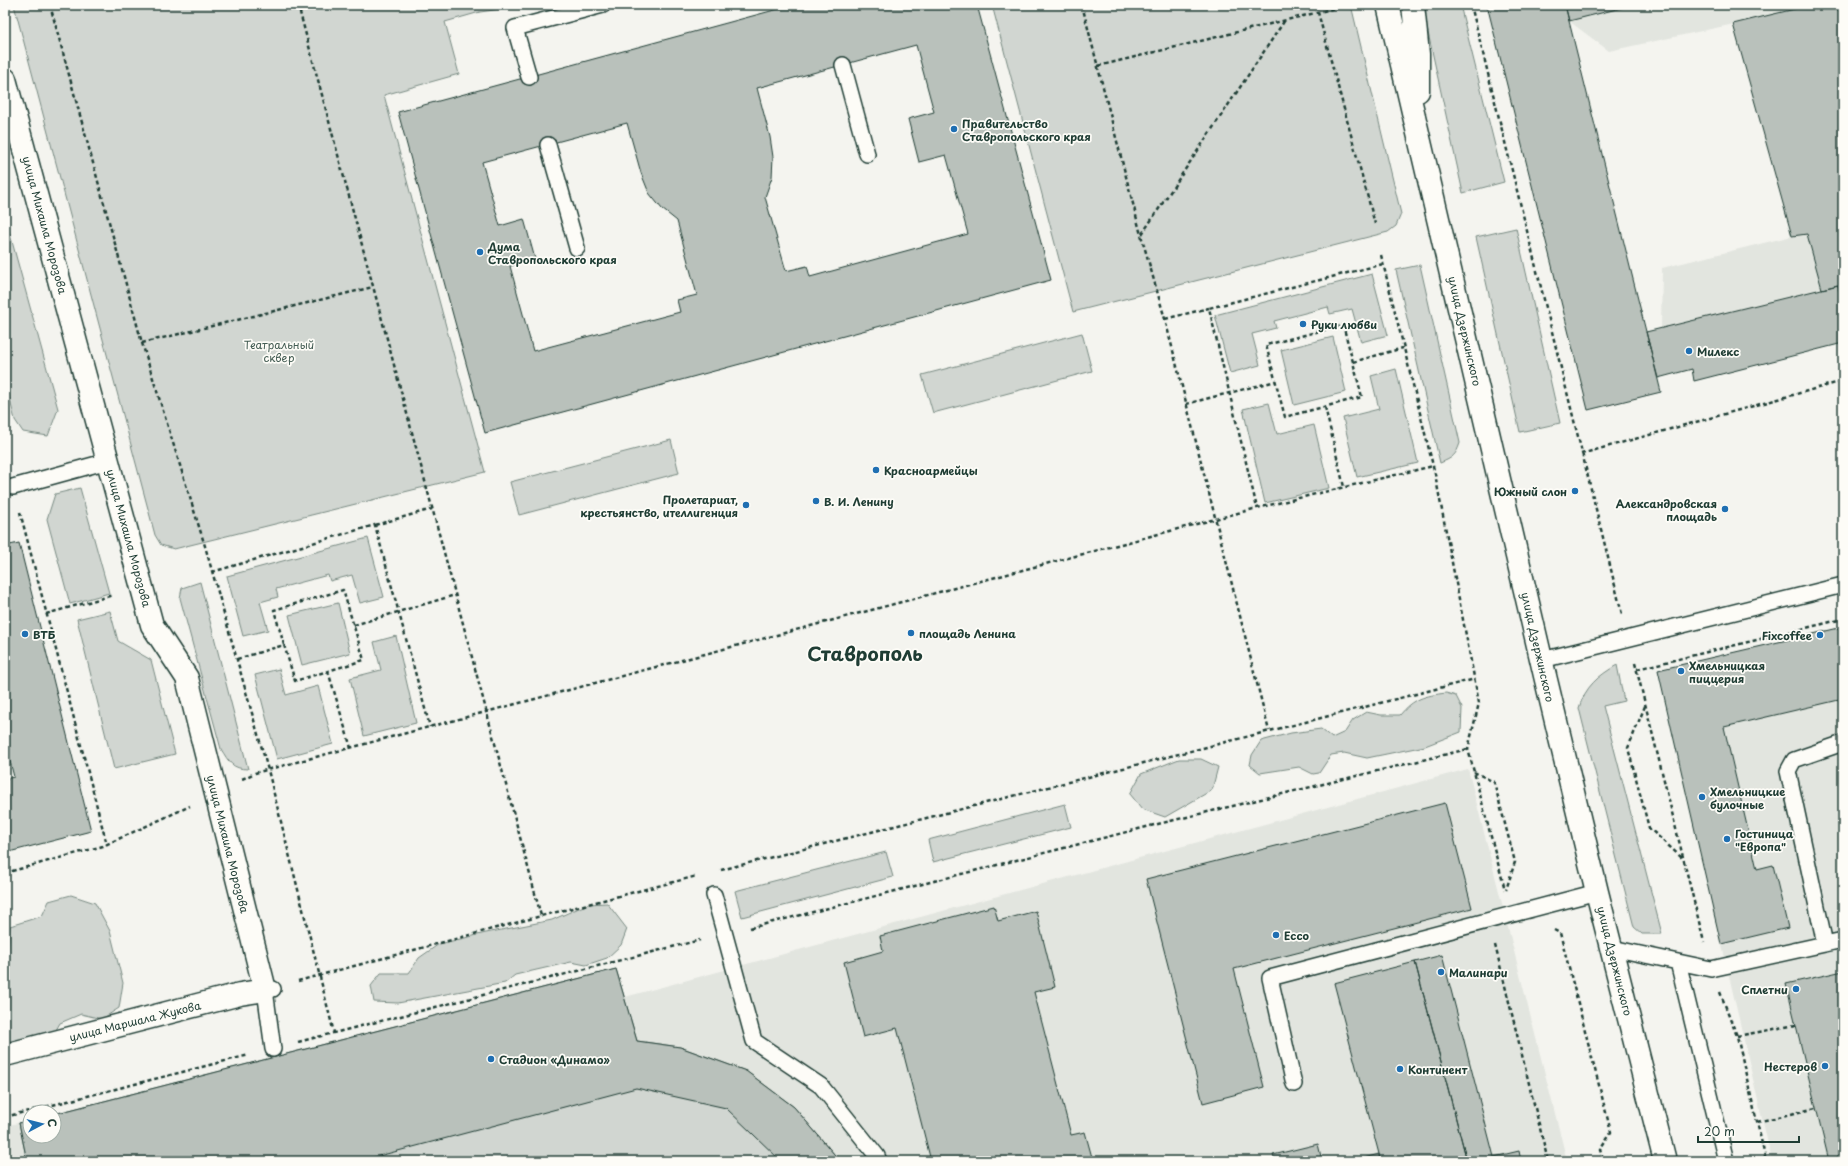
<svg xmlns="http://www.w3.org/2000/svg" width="1848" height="1166" viewBox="0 0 1848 1166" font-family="'Playpen Sans',sans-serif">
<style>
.built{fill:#e2e5df}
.green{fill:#d1d6d1;stroke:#788a82}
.building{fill:#b9c1bb;stroke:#1f3d34;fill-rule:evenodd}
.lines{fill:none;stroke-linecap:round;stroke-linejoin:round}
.lane-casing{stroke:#1f3d34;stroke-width:18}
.street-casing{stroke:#1f3d34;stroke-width:25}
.secondary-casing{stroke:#1f3d34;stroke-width:25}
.path{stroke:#1f3d34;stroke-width:2.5;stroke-dasharray:4 3;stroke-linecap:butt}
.lane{stroke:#fdfcf7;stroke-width:15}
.street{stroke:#fdfcf7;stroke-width:22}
.secondary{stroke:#fdfcf7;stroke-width:22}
.poi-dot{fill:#1f6fb2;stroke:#fdfcf7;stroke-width:1.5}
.labels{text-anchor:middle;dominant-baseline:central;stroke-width:3.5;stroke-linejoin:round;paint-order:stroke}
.poi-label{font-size:11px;font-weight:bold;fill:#1f3d34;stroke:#fdfcf7;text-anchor:start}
.street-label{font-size:11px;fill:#1f3d34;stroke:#fdfcf7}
.park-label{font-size:11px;fill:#435c53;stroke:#fdfcf7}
.town-label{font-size:19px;font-weight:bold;fill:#1f3d34;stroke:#fdfcf7}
</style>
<rect width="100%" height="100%" fill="#f4f4ef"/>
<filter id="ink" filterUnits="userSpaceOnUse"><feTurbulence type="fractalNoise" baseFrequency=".025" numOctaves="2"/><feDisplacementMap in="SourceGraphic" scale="8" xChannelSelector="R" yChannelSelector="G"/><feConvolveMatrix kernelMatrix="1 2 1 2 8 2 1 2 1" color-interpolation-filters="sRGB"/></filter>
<g filter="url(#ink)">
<path class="built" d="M1565,5H1843V343L1694,381L1692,370L1674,374L1661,329L1662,268L1792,236L1734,24L1609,51L1569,21Z
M1843,627V1161H1772L1658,670Z
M1468,769L1567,1161H5V1126L30,1120V1136H54V1114L616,969L625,997Z"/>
<path class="green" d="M14,5H529L480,12L445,22L459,74L384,95L485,472L174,549L161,545L155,535Z
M992,5H1351L1401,214L1396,226L1388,232L1073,312Z
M1422,5H1460L1504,182L1463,193Z
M5,216L58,409L48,436L23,432L15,420L5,380Z
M1516,228L1560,423L1520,432L1476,237Z
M1420,265L1460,443C1456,455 1453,458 1440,463L1396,270Z
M1372,274L1388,335L1361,342L1352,309L1330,314L1328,307L1274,321L1276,328L1252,334L1260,365L1230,373L1215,315Z
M1082,333L1092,371L933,413L922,375Z
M1333,337L1346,392L1294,405L1281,350Z
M1396,369L1418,463L1357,477L1343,418L1379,409L1371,376Z
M1269,403L1277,434L1314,425L1329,488L1265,503L1243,409Z
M671,440L679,473L519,515L510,482Z
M80,488L109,593L70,604L47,519L55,494Z
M368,538L384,597L360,603L352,575L330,581L328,575L276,589L278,597L260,602L268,630L243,636L227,576Z
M200,582L248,769C232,769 229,762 221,749L180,598L182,588Z
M338,603L350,653L302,665L289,615Z
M110,611L118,641L151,660L175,754L114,769L77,619Z
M396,636L416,723L364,736L350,678L381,670L374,642Z
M1617,665L1624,701L1603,706L1662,934H1642L1634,927L1579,708C1585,687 1598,676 1617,665Z
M279,669L286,695L318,686L333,744L277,759L255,675Z
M1446,693L1456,696L1462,708L1461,732L1425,746L1367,758L1344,753L1331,755L1319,773L1313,774L1299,767L1260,773L1250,765L1252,755L1261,741L1291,733L1321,729L1332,738L1345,732L1353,720L1366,712L1381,715H1400C1414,698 1424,696 1446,693Z
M1179,759H1201L1218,767L1212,790L1165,817L1142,809L1130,794L1141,774Z
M1065,804L1071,827L933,862L928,840Z
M886,852L893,877L742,917L735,891Z
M71,895L95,903L110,931L123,983L119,1008L102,1019L81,1014L60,1023L52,1037L8,1046C1,1006 7,966 10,926L42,916L49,901Z
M607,903L627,929L621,945L607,958L586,965L571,962L515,975L505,983L398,1003L374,1002L371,986L381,973H409L419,958L439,944L486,933L552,920L588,904Z
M616,969L637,1041L680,1047L746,1071L794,1107L840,1161H27L19,1123L30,1120V1136H54V1114Z"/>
<path class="building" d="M793,5H977L1051,280L485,433L398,112ZM916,45L934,112L908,119L919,162L946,155L968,234L810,277L807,266L786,271L765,197L772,177L773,157L770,137L757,88ZM627,123L641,173L649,193L662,209L677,221L697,295L677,300L680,312L533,351L510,266L535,259L524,219L500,226L482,162Z
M1487,5H1565L1661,392L1588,410Z
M1565,5H1633L1569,21Z
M1811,5H1843V307L1838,285L1822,289L1807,234L1792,236L1733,24Z
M1838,285L1843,307V343L1694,381L1692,369L1658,378L1646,332Z
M19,543L91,831L5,853V779L14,777L5,742V546Z
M1843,627V699L1724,727L1757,869L1773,865L1788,928L1721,944L1658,670Z
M1445,803L1472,908L1234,969L1264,1087L1203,1103L1146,879Z
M994,906L998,921L1036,911L1055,987L1034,992L1071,1135L1085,1132L1093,1161H931L897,1028L863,1037L844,962L883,951L880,936Z
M1442,955L1494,1157L1519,1151L1521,1161H1467L1415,962Z
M1415,962L1467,1161H1380L1379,1154L1334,983Z
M616,969L637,1041L680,1047L746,1071L794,1107L840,1161H781L726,1108L636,1088L360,1161H27L19,1123L30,1120V1136H54V1114Z
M1843,971V1161H1829L1786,984Z
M1318,1144L1322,1161H1275L1273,1155Z
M1379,1154L1380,1161H1352Z"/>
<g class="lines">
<defs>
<path id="lane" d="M843,65L867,154
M529,77L515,28L603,5
M548,145L577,248
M13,487L108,461
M1542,660L1843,585
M714,895L754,1041L821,1086L877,1156L879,1161
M1825,944L1788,771L1794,760L1843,743
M1612,948L1711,969L1843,940
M1678,962L1726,1161
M273,989L265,990L273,1049
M1294,1084L1270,978L1597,892"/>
<path id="street" d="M5,79L152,625L187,678L265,990L240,994L5,1055"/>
<path id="secondary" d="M1388,5L1546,680L1597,892L1665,1161
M1413,5L1418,54V91"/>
</defs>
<use href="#lane" class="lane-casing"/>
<use href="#street" class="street-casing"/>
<use href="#secondary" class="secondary-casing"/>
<path class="path" d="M50,5L142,343L205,546L268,770L334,1033
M298,5L541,916
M1082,5L1141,235L1165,319L1269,731
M1316,5L1375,224
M1471,5L1622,614
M1098,66L1348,5
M1142,234L1285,20
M1381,255L1435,474L1479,703L1468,749L1505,890
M1383,264L1209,308L1257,508L1433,466
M1165,319L1209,308
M142,343L373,287
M1353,362L1343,325L1266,345L1285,417L1362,397L1353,362L1403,348
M1186,404L1276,381
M1325,407L1344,487
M1581,454L1843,381
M5,456L7,463
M20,512L107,845
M375,525L432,509
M212,572L375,525L430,727
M46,614L113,595
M354,625L455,595
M237,659L284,645L295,681L364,660L343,590L274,610L284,645
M1635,663L1704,942
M1637,669L1843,619
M328,671L351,748
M1645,706L1628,748L1649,828L1682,858
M1474,772L1494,782L1515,862L1506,890
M242,779L255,773L1257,508
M721,870L1475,679
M5,873L103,846L190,806
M750,928L1154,825L1468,749
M1554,930L1560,933L1611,1132L1600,1149L1604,1161
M1495,945L1548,1161
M298,981L541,916L697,876
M1720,992L1737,1036L1766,1161
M1737,1036L1796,1025
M298,1042L700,940
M5,1117L249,1055
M1757,1122L1816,1108"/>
<use href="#lane" class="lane"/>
<use href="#street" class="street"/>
<use href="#secondary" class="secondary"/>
</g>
</g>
<g class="poi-dot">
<circle cx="954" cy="129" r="4"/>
<circle cx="480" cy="252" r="4"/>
<circle cx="1303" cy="324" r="4"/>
<circle cx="1689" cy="351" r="4"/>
<circle cx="876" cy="470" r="4"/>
<circle cx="1575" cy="491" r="4"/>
<circle cx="816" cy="501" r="4"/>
<circle cx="746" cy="505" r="4"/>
<circle cx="1725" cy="509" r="4"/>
<circle cx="911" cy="633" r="4"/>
<circle cx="25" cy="634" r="4"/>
<circle cx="1820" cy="635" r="4"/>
<circle cx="1681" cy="671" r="4"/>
<circle cx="1702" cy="797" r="4"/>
<circle cx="1727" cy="839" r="4"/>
<circle cx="1276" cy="935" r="4"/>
<circle cx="1441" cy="972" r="4"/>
<circle cx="1796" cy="989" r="4"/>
<circle cx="491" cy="1059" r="4"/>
<circle cx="1825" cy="1066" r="4"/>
<circle cx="1400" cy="1069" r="4"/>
</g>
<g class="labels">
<g class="poi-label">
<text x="962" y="123">Правительство<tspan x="962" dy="13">Ставропольского края</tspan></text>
<text x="488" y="246">Дума<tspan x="488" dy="13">Ставропольского края</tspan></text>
<text x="1311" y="324">Руки любви</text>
<text x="1697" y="351">Милекс</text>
<text x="884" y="470">Красноармейцы</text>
<text x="1567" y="491" text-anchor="end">Южный слон</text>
<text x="738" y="499" text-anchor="end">Пролетариат,<tspan x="738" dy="13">крестьянство, ителлигенция</tspan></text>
<text x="824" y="501">В. И. Ленину</text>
<text x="1717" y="503" text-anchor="end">Александровская<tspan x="1717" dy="13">площадь</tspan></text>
<text x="919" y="633">площадь Ленина</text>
<text x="33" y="634">ВТБ</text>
<text x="1812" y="635" text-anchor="end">Fixcoffee</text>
<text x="1689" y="665">Хмельницкая<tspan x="1689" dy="13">пиццерия</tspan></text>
<text x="1710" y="791">Хмельницкие<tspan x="1710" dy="13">булочные</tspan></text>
<text x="1735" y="833">Гостиница<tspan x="1735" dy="13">"Европа"</tspan></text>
<text x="1284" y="935">Ecco</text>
<text x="1449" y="972">Малинари</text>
<text x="1788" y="989" text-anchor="end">Сплетни</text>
<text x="499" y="1059">Стадион «Динамо»</text>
<text x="1817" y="1066" text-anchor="end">Нестеров</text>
<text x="1408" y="1069">Континент</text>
</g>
<g class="street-label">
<text transform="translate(45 225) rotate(75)">улица Михаила Морозова</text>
<text transform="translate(1465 331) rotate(77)">улица Дзержинского</text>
<text transform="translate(129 538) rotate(75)">улица Михаила Морозова</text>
<text transform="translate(1538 647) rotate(77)">улица Дзержинского</text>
<text transform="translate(228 844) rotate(76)">улица Михаила Морозова</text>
<text transform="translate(1615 961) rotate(76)">улица Дзержинского</text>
<text transform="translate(135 1021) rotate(-14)">улица Маршала Жукова</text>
</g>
<g class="park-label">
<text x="279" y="344">Театральный<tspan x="279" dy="13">сквер</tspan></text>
</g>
<g class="town-label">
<text x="865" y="653">Ставрополь</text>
</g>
</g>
<rect width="1848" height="1166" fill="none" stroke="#fdfcf7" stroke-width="20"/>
<rect x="10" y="10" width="1828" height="1146" fill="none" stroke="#1f3d34" stroke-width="1.5" filter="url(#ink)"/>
<g transform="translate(42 1124) rotate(83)"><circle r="19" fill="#fdfcf7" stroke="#a4b0a9"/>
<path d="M0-3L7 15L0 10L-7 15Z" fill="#1f6fb2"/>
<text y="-6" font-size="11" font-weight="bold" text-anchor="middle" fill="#1f3d34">С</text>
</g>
<path d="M1698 1136v6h101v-6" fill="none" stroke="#1f3d34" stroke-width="2"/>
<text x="1704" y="1136" font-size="12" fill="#1f3d34" stroke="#fdfcf7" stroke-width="3" paint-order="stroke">20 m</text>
</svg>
